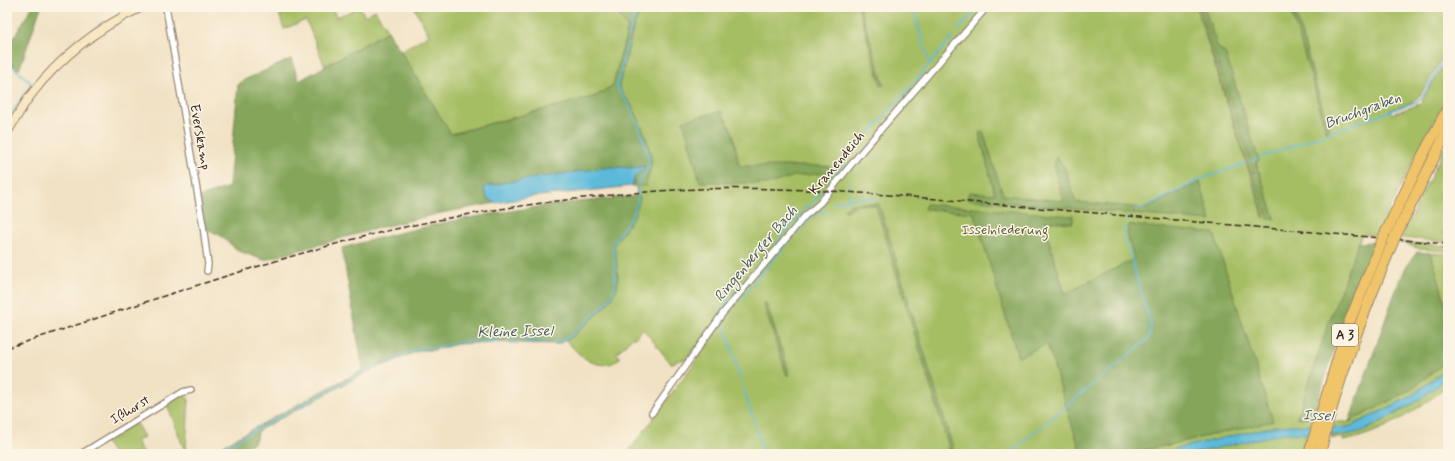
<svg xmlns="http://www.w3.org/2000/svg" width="1455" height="461" viewBox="0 0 1455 461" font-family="Mynerve,sans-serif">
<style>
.green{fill:#a6be64;stroke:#707441}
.forest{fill:#84a55a;stroke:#60683c}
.water{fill:#5cb9da;stroke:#4c727c}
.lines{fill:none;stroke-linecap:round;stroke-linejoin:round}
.stream{stroke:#5cb9da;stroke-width:1.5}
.minor-casing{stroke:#968671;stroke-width:8}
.secondary-casing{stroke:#968671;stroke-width:10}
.motorway-casing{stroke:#968671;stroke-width:12}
.minor{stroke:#fff;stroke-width:5.5}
.secondary{stroke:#f9e7c3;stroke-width:8}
.motorway{stroke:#f0c469;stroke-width:10}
.rail{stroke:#3b2a1e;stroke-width:1.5;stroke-dasharray:6 3;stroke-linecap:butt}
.motorway-bridge-casing{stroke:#968671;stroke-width:12;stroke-linecap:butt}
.motorway-bridge{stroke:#f0c469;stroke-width:10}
.labels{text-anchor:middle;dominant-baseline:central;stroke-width:3;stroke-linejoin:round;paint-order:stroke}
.shield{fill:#fcf5e5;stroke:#75675a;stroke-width:1}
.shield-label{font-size:13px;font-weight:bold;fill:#3b2a1e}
.street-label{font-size:14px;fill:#3b2a1e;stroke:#fcf5e5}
.park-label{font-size:14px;fill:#5b5633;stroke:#fcf5e5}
.water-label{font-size:15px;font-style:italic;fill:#475c60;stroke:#fcf5e5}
</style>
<rect width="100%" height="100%" fill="#fcf5e5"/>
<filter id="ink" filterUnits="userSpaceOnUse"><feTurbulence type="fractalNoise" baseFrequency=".025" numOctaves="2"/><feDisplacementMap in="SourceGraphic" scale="8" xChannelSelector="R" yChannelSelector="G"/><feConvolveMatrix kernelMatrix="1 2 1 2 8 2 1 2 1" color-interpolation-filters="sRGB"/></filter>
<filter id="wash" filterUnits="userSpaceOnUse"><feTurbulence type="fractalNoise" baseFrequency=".012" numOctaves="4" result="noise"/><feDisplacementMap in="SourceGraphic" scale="16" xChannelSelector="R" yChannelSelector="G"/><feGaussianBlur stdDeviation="0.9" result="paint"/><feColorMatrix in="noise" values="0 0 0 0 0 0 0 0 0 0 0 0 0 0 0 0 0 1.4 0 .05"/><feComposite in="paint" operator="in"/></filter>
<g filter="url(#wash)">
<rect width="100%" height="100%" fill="#f1e2c4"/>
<path class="green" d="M277,7H332L336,17L360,8L365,16L375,10L388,31L325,66L306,20L284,29Z
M414,7H613L628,28L615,79L638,7H1448V48L1420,95L1412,102L1390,110L1392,114L1420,104L1448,57V96L1418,151L1377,236L1362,234L1358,244L1297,417H1313L1310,426L1295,425L1294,432L1308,433L1302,454H626L633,446L701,354L695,346L686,360C681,359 675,361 672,365L643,329L634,339L633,337L626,343L627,344L616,353L620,358C617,360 613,364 609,364C591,368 576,352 566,340L573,336L608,304L611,245L637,202L636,184L646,167L614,85L596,96L451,134L400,51L429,35Z
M1448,142V228L1442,233L1448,234V242L1402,238L1425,188Z
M1400,242L1448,246V251L1420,249Z
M1431,253L1448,254V313Z
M1448,360V367L1412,396L1351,426L1343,428L1334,427L1335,422H1349L1410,390Z
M1448,378V386C1417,410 1382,434 1343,441L1344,438H1331L1332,435H1345L1366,430L1413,404Z
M183,393L189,399L186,449H184L167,404Z
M136,423L144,437L136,441L144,454H113L105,441Z"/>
<path class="forest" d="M32,7H41L19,70L13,65H7V49Z
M613,7H643L634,25L619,85C620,93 628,99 632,106C639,118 653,151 651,165C650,171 647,179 646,186H632L635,176L644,169V166L636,168L610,167L491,185L485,187L484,190L488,199L496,203L441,213L382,227L264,260L239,251L218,234L205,229L200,197L229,187L238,85L244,80L291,59L299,81L388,31L451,134L596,96L613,85L628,28Z
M858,7H860L884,85H881Z
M1196,7H1198L1265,218L1263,217L1262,211Z
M1200,7H1204L1218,48L1222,50L1226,55L1259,161L1256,162L1258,169L1252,168Z
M1290,7H1294L1329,131L1326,132L1314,87Z
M721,111L733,133L739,166H829V171L827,173L795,176L769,184L700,182L683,121Z
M983,132L1003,195L1064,201L1054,168L1056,157L1064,166L1076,202L1146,208L1200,182L1211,221L967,199L969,192L995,194L979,133Z
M1252,171H1259L1275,219L1268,218Z
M636,196L640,197C638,215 625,229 614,244C616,258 619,273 617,287C614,304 573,337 558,344L489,342L457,344L433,350H420L365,373L259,430L255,442L231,454H207L332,386L363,370L342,248C364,242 385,236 407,231C482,213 559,203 636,196Z
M860,203L879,204L955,454H951L876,206C860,204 859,203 846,211L843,209L852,204Z
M926,204L1073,216V223L1043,221L1065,294L1134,259L1127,234L1129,225L1214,233L1273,421L1129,454H1081L1047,344L1018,357L974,213L924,209Z
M1374,242L1339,333L1313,417L1297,418L1328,325L1358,243Z
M1417,252L1431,253L1448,313V360L1410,390L1349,422L1397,287L1406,267Z
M763,303H766L790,375L787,376Z"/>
<path class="water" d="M644,166V169L635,176L632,186L529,197L496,203L488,199L484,190L485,187L508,182L610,167L636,168Z
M1448,367V378L1413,404L1366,430L1351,434L1345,435L1284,433L1191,454H1154L1274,426L1295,425L1343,428L1351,426L1412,396Z"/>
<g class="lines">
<path class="stream" d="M912,7L930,64
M958,30L979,7
M7,66H12L30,82L31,86L18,103L7,121
M864,140L952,38
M1261,157L1416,102L1422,97L1448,52
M1251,161L1257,159
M849,187L850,182
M847,199L849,193
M833,203C841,204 846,199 854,198C862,197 870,198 877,199
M1137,208H1143L1199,180L1246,163
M1128,222L1130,218
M720,313L722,308L807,207L823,192L832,178L856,149
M728,313L809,219L817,213L827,211
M722,318L764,454
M210,454L364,372L420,348H433L458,342L490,341L558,342L564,340L572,335L606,304L613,294L615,287V262L613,243L631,218L638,202V183L649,167V158L639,125L629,105L617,87L632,24L640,7
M1008,454L1148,339L1151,331L1150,321L1124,235V226"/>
</g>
</g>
<g filter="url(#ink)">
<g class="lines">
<defs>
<path id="minor" d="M166,7L203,226L208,264L207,271
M652,413L723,313L805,216L820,203L863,150L987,7
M81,454L183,392L191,390"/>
<path id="secondary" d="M7,132C15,120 22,107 30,96C60,57 97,28 142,7"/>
<path id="motorway" d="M1384,236L1424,153L1448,108
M1395,237L1448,129
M1309,454L1347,328L1381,243
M1320,454C1336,382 1364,312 1392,244"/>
</defs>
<use href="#minor" class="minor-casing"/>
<use href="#secondary" class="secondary-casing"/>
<use href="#motorway" class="motorway-casing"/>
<use href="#minor" class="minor"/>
<use href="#secondary" class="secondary"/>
<use href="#motorway" class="motorway"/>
<path class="rail" d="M7,348C123,310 239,269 358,238C449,215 541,201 634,193C761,181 889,195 1016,206C1160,219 1304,231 1448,244"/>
<defs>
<path id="motorway-bridge" d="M1381,243L1384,236
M1392,244L1395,237"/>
</defs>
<use href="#motorway-bridge" class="motorway-bridge-casing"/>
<use href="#motorway-bridge" class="motorway-bridge"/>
</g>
</g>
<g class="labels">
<rect class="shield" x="1332" y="324" width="26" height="22" rx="3"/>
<g class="shield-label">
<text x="1345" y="335">A 3</text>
</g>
<g class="street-label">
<text transform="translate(200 137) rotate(80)">Everskamp</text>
<text transform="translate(837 163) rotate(-50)">Kranendeich</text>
<text transform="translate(130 410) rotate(-31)">Ißhorst</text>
</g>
<g class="park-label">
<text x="1005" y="230">Isselniederung</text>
</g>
<g class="water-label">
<text transform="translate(1363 111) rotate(-20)">Bruchgraben</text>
<text transform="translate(756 254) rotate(-50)">Ringenberger Bach</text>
<text transform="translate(515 332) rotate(-1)">Kleine Issel</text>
<text transform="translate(1318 416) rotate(2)">Issel</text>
</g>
</g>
<rect width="1455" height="461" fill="none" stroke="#fcf5e5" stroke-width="24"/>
</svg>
